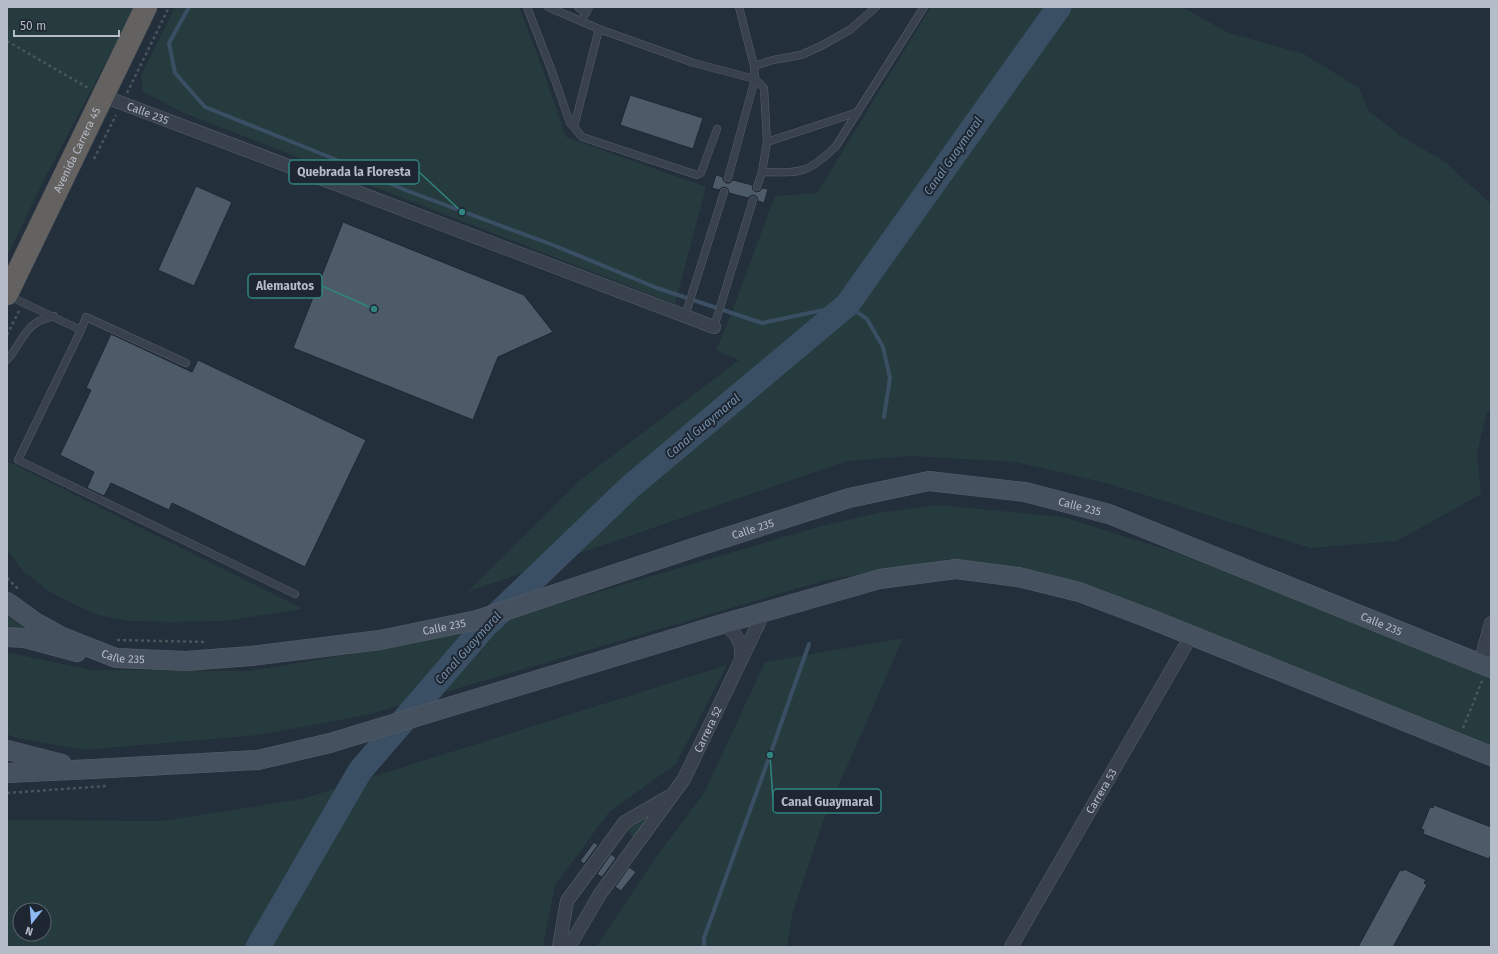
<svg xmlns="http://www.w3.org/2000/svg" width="1498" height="954" viewBox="0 0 1498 954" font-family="'Fira Sans',sans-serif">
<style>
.green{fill:#263b3d;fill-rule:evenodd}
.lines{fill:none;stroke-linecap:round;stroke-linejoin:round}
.stream{stroke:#3a4e64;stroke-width:4}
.river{stroke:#3a4e64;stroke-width:25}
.building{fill:#4d5a67;stroke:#1f2833}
.service-casing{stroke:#565f6a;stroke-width:8}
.minor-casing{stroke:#565f6a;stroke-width:14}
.secondary-casing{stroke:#565f6a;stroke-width:20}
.trunk-casing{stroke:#434c57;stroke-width:23}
.path{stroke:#44585a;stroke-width:2.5;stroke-dasharray:3 3;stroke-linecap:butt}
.service{stroke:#38414c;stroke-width:7}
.minor{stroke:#38414c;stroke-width:13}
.secondary{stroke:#46515f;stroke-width:19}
.trunk{stroke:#646260;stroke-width:22}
.labels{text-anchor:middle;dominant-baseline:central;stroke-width:4;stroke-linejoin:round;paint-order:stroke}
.street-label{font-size:11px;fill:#b4bcc7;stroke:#1d2631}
.water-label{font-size:12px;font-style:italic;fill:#758eaa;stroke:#1d2631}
.leader{fill:none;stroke:#308480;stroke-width:1.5}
.callout-dot{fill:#308480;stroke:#1d2631;stroke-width:1.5}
.callout{fill:#1d2631;stroke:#308480;stroke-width:1.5}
.callout-label{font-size:12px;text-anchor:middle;font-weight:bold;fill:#b4bcc7}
</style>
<rect width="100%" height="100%" fill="#242f3c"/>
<path class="green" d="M7,7H135L45,178L7,256Z
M175,7H519L542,67L566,137L706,187L675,304L184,113L143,92L141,76Z
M931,7H1182L1229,33L1304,54L1359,88L1368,110L1399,135L1445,162L1491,204V410L1487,411L1477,454L1481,494L1397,541L1311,548L1110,484L1016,462L909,456L847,461L467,592L579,481L739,360L716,350L728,322L775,196L817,193Z
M7,461L303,609L225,621L173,622L128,621L98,615L77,606L50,592L24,572L7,550Z
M939,505L1063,517L1183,555L1491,678V745L1160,613L1057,578L949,559L826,580L371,714L259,735L84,750L16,738L7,734V653L16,654L91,670L250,671L377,650L469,630L818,527L878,513Z
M7,615L31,630L7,626Z
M903,638L824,819L793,912L787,947H596L652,863L705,791L765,662Z
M727,665L676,764L609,812L555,885L543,947H7V820L162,821L302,799ZM20,910H44V934H20Z
M654,814L636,836H633L628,833L629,825Z"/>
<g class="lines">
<path class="stream" d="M189,7L169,43L175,73L205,107L332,158L405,190L553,245L657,288L762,323L847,305L867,319L883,347L890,378L884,417
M704,947V938L770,755L809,644"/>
<path class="river" d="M258,947L360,771L484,627L630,487L847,305L1059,7"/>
</g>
<path class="building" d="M630,95L703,118L693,149L620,125Z
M716,175L723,177V180L726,183H730L733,180L752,185L753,190L756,192L760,191L762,188L768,189L764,203L758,201L757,197L754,195L750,196L748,198L729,193L728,189L725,187L721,188L719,190L712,188Z
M196,186L232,202L194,286L158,270Z
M343,222L524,295L553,332L498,357L473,420L293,348Z
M111,334L192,372L198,360L366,440L305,567L172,503L169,510L111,483L104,496L87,488L94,472L60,455L91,390L86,388Z
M1434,805L1491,827V853L1489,859L1423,834L1424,830L1421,829L1430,807L1433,808Z
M594,842L598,845L584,864L580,861Z
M611,854L616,858L602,877L597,874Z
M629,867L636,872L621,891L615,887Z
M1404,869L1426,880L1424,883L1427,885L1393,947H1358L1400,870L1403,871Z"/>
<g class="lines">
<defs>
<path id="service" d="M527,7L554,77L570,123L574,127
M548,7L599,29L694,63L755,79L764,88L767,142L762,172L757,187
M578,7L586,13
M581,21L589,7
M599,29L574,127L582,137L697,175L701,173L717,129
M754,66L773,60L801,55L823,45L851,29L876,7
M767,142L858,112
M762,172C800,173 808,174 836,146L924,7
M728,178L755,79L754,66L739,7
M9,296L81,330L86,317L186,363
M685,316L724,192
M714,327L753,200
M81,330L18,460L295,594
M7,360C25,339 23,323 54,316"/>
<g id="minor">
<path id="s1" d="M103,96L714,327"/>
<path d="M722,624C736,632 743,642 741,658"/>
<path d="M1480,663L1491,623"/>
<path d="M559,947L567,901L625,822L668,797"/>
<path id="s2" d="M569,947L600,894L684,779L764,612"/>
<path id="s3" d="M1011,947L1191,636"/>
</g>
<g id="secondary">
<path id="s4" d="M7,602L35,622L60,636L116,658L186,661L251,656L324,647L380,640L477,620L696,547L849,498L929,481L1025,492L1109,514L1491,668"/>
<path d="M7,637L25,638L77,652"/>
<path d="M7,750L62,764"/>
<path d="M7,773L93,769L258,760L330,743L722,624L880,579L956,569L1018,577L1079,592L1148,618L1491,756"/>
</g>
<g id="trunk">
<path id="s5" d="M7,294L146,7"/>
</g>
</defs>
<use href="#service" class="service-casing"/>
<use href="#minor" class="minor-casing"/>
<use href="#secondary" class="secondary-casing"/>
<use href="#trunk" class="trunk-casing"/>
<path class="path" d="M7,41L88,88
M127,93L169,7
M94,159L116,115
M7,335L19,311
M7,578L18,589
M117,640L206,642
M1463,728L1482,681
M7,793L106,786"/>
<use href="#service" class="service"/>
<use href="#minor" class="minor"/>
<use href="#secondary" class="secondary"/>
<use href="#trunk" class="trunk"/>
</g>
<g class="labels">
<g class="street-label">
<text stroke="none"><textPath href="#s1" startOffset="48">Calle 235</textPath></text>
<text stroke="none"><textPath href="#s5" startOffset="160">Avenida Carrera 45</textPath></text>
<text stroke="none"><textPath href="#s4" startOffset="1114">Calle 235</textPath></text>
<text stroke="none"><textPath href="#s4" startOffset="778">Calle 235</textPath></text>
<text stroke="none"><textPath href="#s4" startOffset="1438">Calle 235</textPath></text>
<text stroke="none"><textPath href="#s4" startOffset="454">Calle 235</textPath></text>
<text stroke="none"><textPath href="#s4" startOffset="130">Calle 235</textPath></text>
<text stroke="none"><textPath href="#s2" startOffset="259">Carrera 52</textPath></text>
<text stroke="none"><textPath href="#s3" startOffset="180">Carrera 53</textPath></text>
</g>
<g class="water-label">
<text transform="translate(953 156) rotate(-55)">Canal Guaymaral</text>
<text transform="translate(703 426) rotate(-40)">Canal Guaymaral</text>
<text transform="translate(468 648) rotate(-48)">Canal Guaymaral</text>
</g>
</g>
<path class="leader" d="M462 212L419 172M374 309L322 286M770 755L773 801"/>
<g class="callout-dot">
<circle cx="462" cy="212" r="4"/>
<circle cx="374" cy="309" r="4"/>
<circle cx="770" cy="755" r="4"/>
</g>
<g class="callout">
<rect x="289" y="160" width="130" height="24" rx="4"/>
<rect x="248" y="274" width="74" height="24" rx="4"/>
<rect x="773" y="789" width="108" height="24" rx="4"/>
</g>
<g class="callout-label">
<text x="354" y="176">Quebrada la Floresta</text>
<text x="285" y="290">Alemautos</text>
<text x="827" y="806">Canal Guaymaral</text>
</g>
<rect width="1498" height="954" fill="none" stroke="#b4bcc7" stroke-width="16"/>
<g transform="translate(32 922) rotate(197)"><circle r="19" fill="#1d2631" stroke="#59626d"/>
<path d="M0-3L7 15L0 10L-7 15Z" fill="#8dbaf3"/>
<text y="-6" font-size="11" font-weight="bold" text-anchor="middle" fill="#b4bcc7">N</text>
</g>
<path d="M14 30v6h105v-6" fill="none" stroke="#b4bcc7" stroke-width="2"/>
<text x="20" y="30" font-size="12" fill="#b4bcc7" stroke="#1d2631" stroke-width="3" paint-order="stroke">50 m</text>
</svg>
